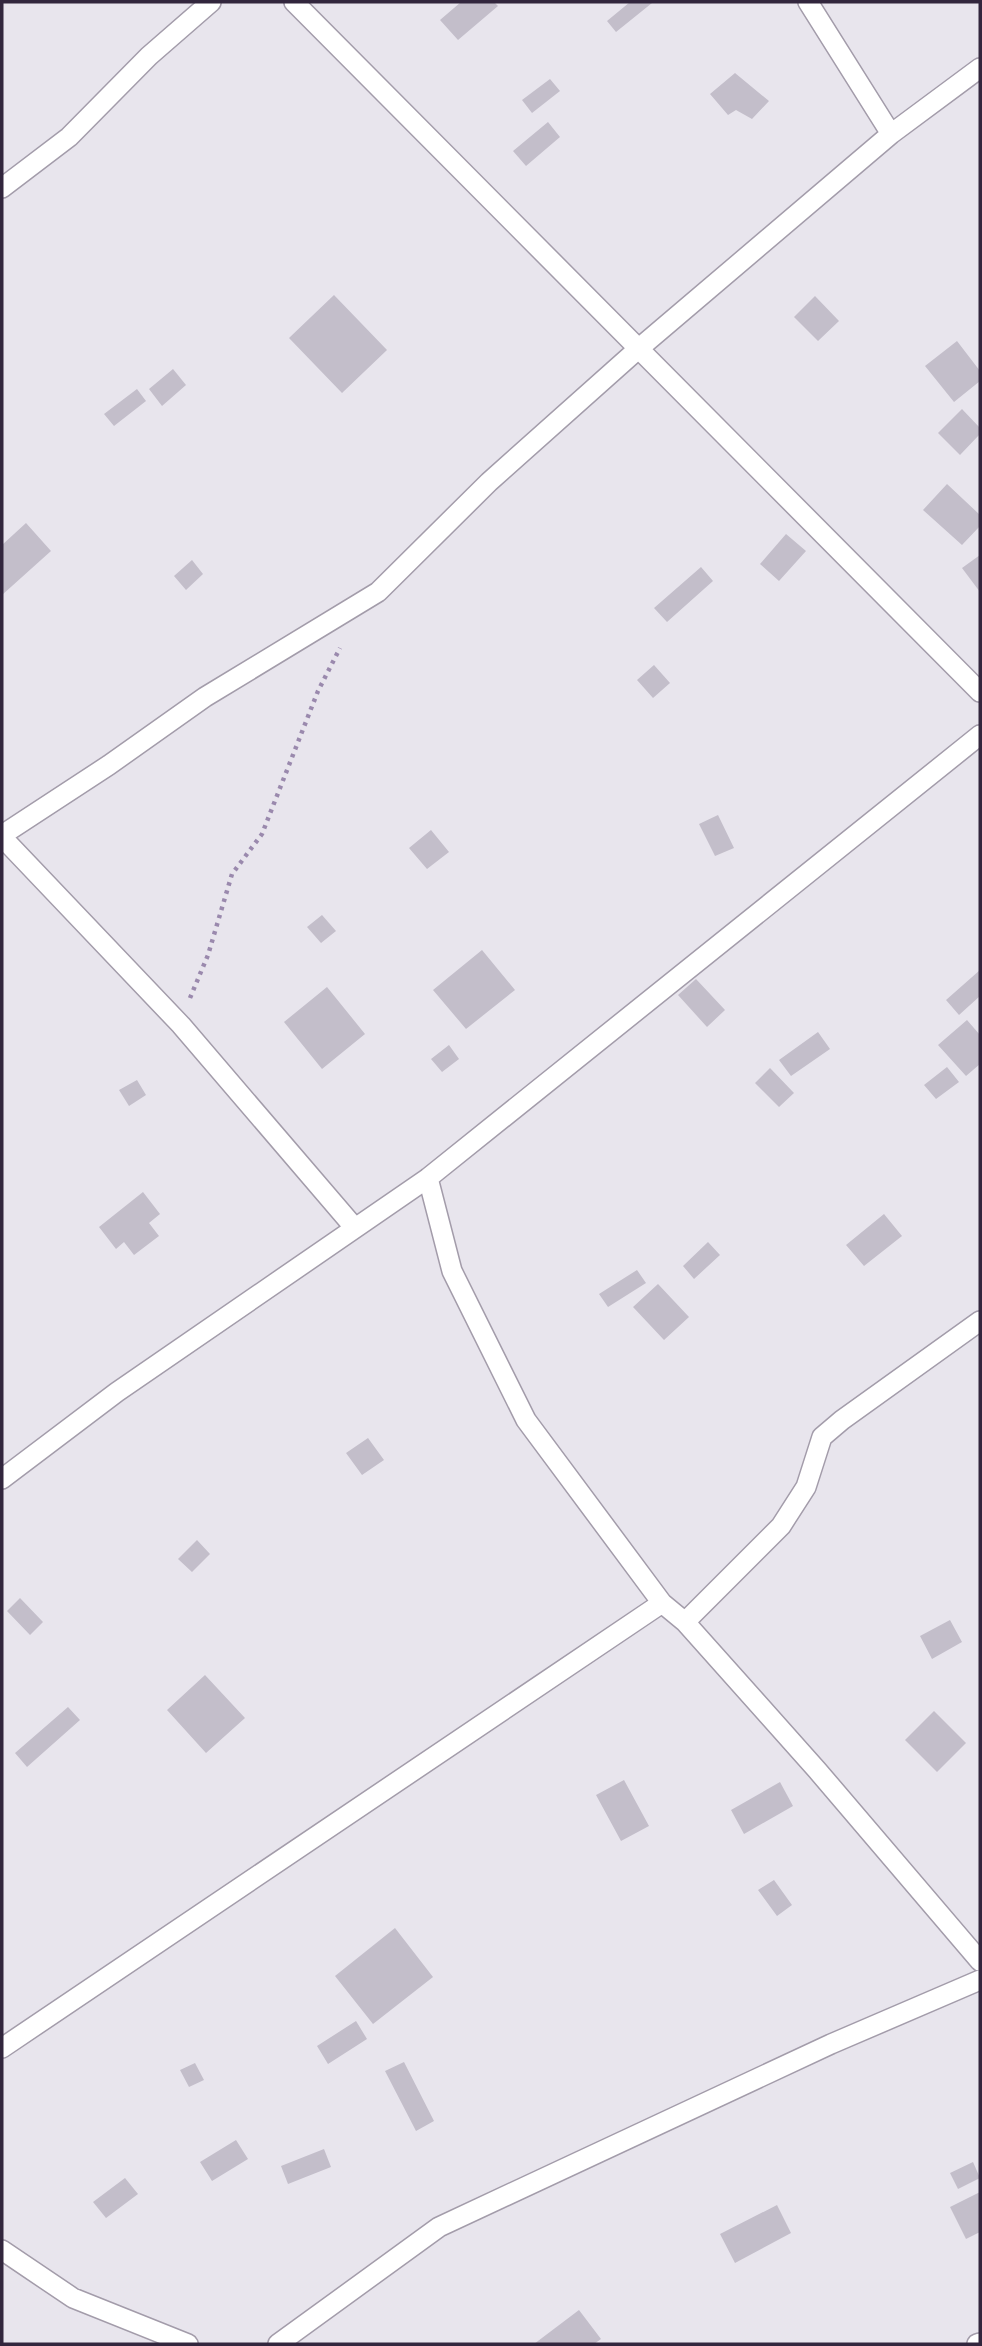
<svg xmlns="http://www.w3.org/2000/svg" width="982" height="2346" viewBox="0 0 982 2346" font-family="Quicksand,sans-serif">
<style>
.building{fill:#c3beca}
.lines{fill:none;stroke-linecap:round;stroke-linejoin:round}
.minor-casing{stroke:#a39caa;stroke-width:22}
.path{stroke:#9a89ad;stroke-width:4.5;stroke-dasharray:3.5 5;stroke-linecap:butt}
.minor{stroke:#fff;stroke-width:19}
</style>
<rect width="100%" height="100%" fill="#e8e5ed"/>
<path class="building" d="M461,2H494L498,6L458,40L440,20Z
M630,2L652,3L616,32L607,21Z
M735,73L769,101L752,119L736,110L728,115L710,94Z
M550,79L560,91L532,113L522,100Z
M548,122L560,137L526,166L513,151Z
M334,295L387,350L342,393L289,338Z
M815,296L839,321L818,341L794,317Z
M957,341L980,371V381L954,402L925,366Z
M173,369L186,385L162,406L149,389Z
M137,389L146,401L114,426L104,414Z
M962,409L980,428V434L960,455L938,433Z
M947,484L980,515V526L962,545L923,510Z
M26,523L51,551L2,595V545Z
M786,534L806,551L779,581L760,564Z
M980,555V592L962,568Z
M192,560L203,574L186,590L174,576Z
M701,567L713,581L667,622L654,608Z
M654,665L670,683L653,698L637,680Z
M718,815L734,848L715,856L699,824Z
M431,830L449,852L427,869L409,848Z
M322,915L336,931L321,943L307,927Z
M482,950L515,990L466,1029L433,990Z
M980,970V996L959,1015L946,1000Z
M696,979L725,1010L707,1027L678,995Z
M327,987L365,1034L322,1069L284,1022Z
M967,1020L980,1035V1064L966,1076L938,1045Z
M818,1032L830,1049L791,1076L779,1060Z
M449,1045L459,1059L442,1072L431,1059Z
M947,1067L959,1082L936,1099L924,1085Z
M770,1068L794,1093L779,1107L755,1083Z
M137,1080L146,1095L129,1106L119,1090Z
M143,1192L160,1214L149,1223L159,1236L134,1255L124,1242L116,1249L99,1227Z
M884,1214L902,1236L864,1266L846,1245Z
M708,1242L720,1255L694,1279L683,1266Z
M637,1270L646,1283L608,1307L599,1294Z
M658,1284L689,1317L664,1340L633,1307Z
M368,1438L384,1460L362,1475L346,1453Z
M197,1540L210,1554L192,1572L178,1559Z
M20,1598L43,1622L30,1635L7,1611Z
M950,1620L962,1642L932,1659L920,1636Z
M205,1675L245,1718L206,1753L167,1710Z
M68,1707L80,1720L27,1767L15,1753Z
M934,1711L966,1743L937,1772L905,1740Z
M624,1780L649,1826L621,1841L596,1795Z
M780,1782L793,1806L744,1834L731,1810Z
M774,1880L792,1905L777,1916L758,1890Z
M395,1928L433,1977L373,2024L335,1976Z
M356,2021L367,2039L328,2064L317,2046Z
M404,2062L434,2121L416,2131L385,2071Z
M195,2063L204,2080L189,2087L180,2070Z
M236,2140L248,2159L212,2181L200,2162Z
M324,2149L331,2167L288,2184L281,2166Z
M973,2162L980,2178L958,2189L950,2173Z
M125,2178L138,2194L106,2218L93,2202Z
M980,2192V2232L966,2239L950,2207Z
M777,2205L791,2233L735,2263L720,2234Z
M579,2310L601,2339L594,2344H534Z"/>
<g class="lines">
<defs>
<path id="minor" d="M294,2L980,692
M808,2L891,134
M2,188L69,137L149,56L211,2
M2,835L109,765L205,697L378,592L489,482L637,350L891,134L980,68
M2,837L181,1025L354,1227
M428,1178L452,1271L526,1420L662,1603L685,1622L817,1770L980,1961
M2,1479L117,1392L428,1178L980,735
M685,1622L781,1526L806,1487L822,1437L842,1420L980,1321
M2,2048L662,1603
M2,2250L73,2298L188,2344
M278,2344L439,2227L831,2044L980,1980
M977,2344L980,2343"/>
</defs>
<use href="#minor" class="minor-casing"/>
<path class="path" d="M190,998L208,955L232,874L262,834L318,691L340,648"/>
<use href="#minor" class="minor"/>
</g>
<rect width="982" height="2346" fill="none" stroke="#32263d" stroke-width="7"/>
</svg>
